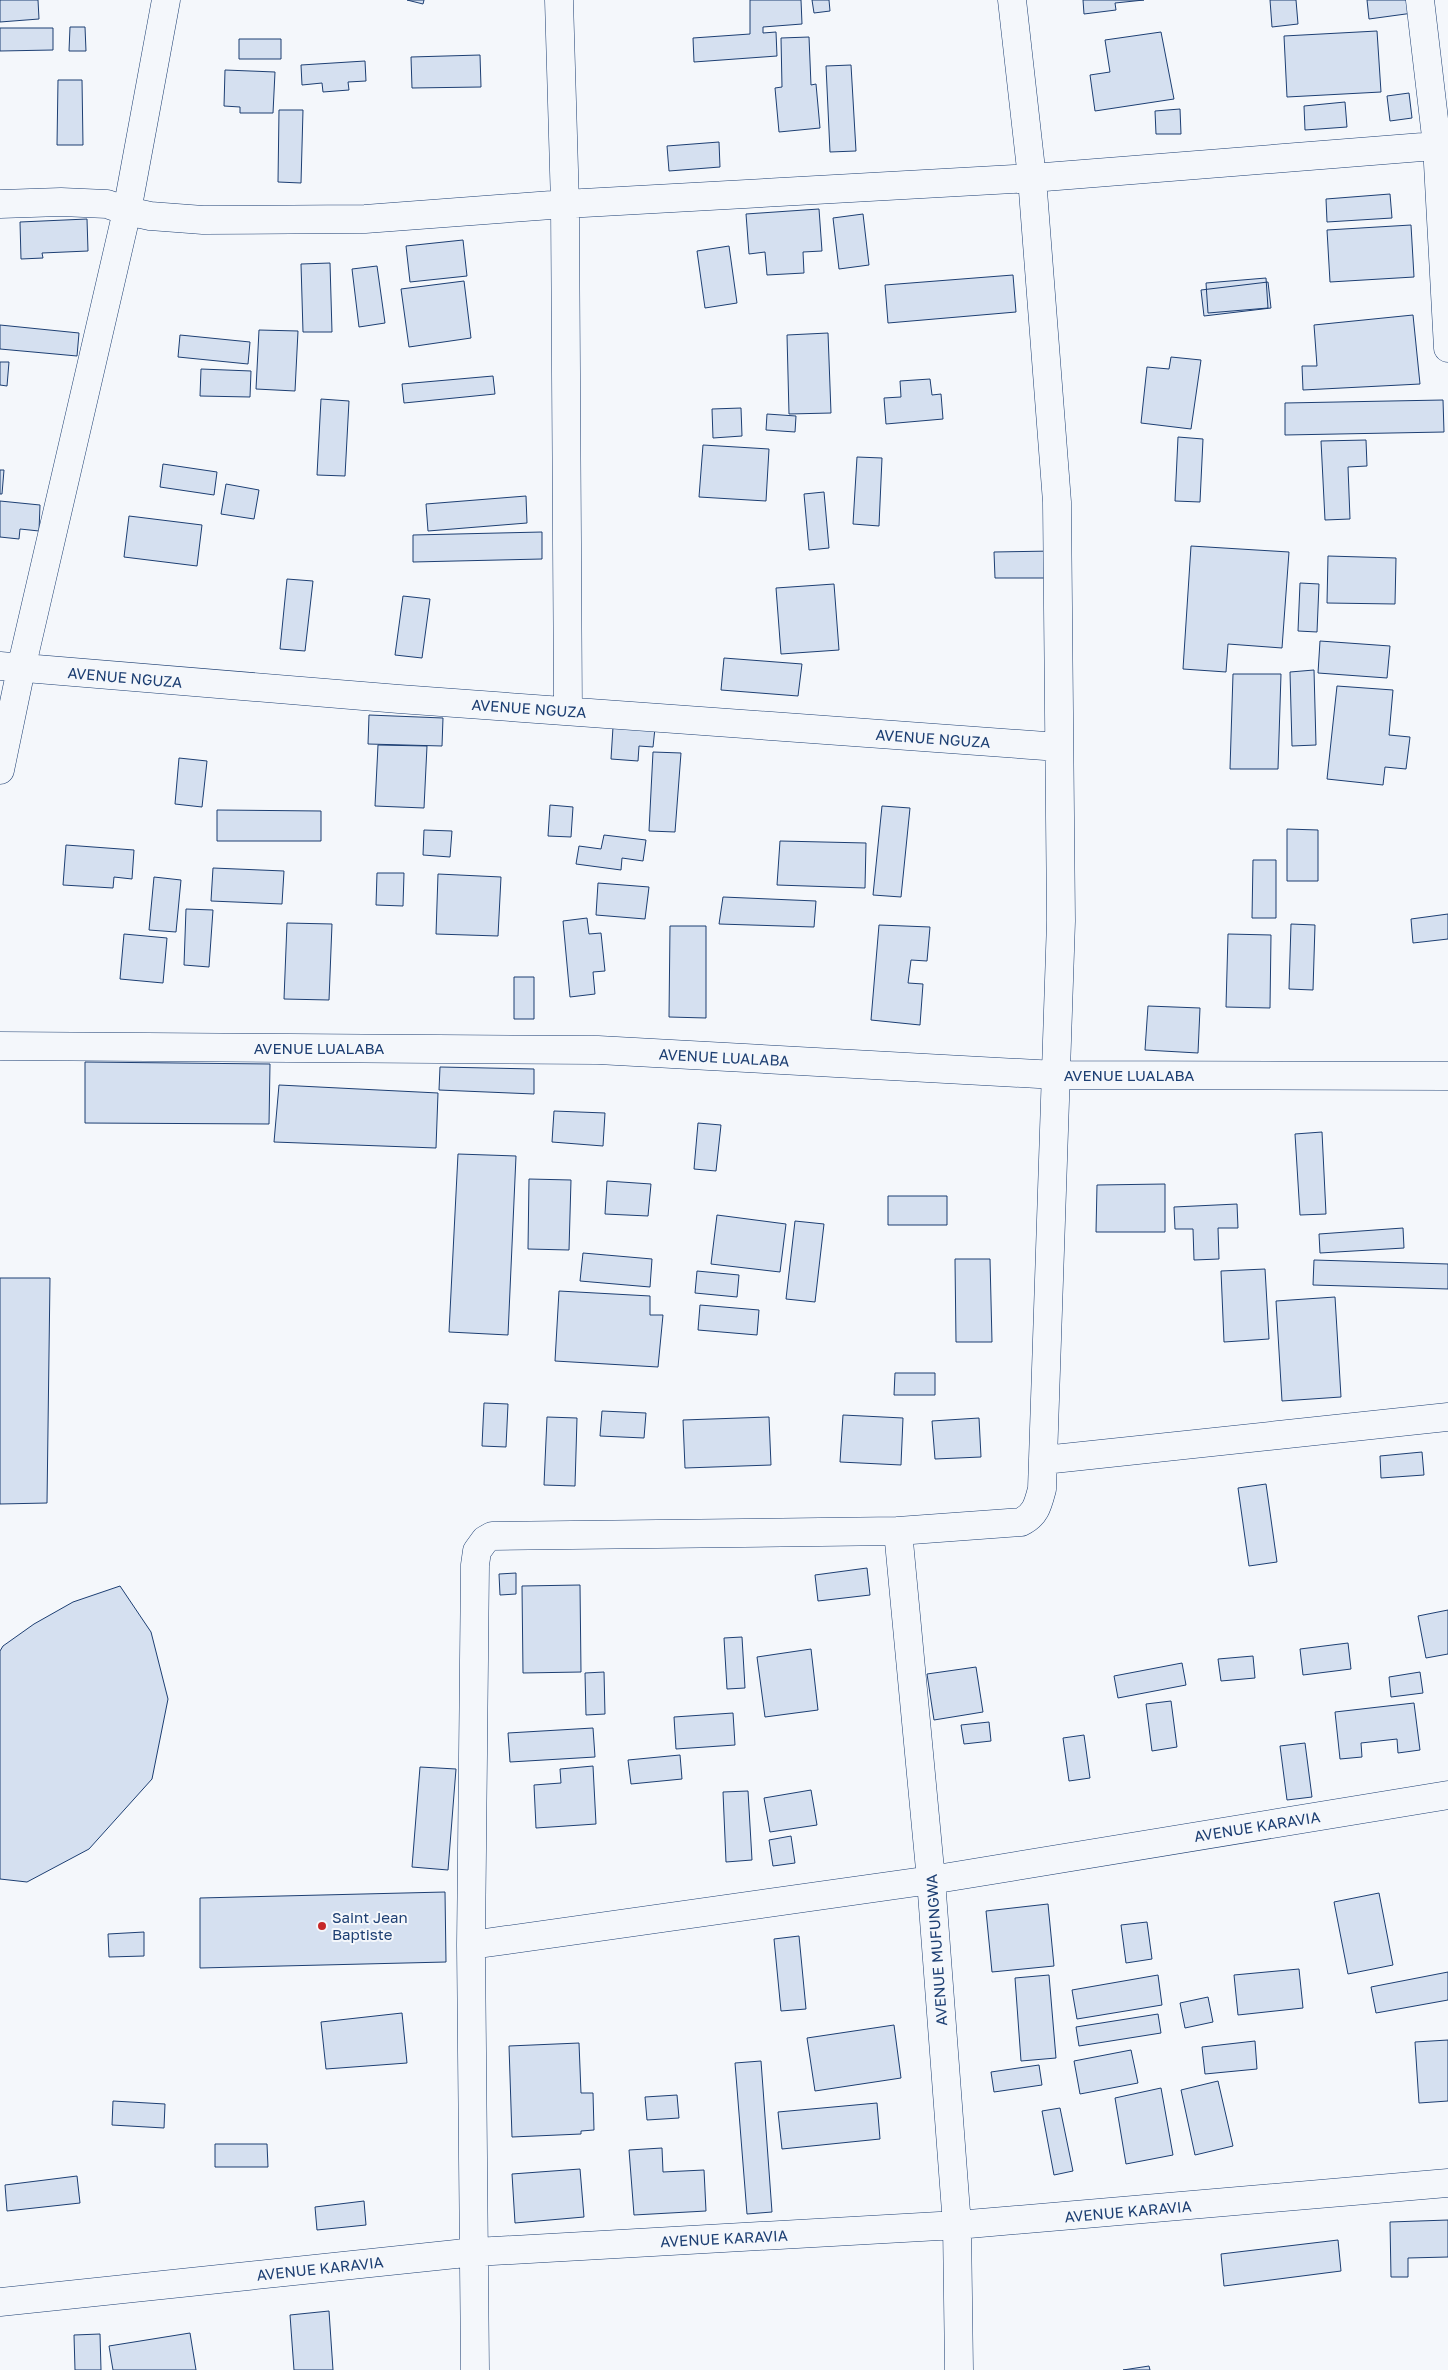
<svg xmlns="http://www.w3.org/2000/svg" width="1448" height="2370" viewBox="0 0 1448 2370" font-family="'Golos Text',sans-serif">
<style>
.building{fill:#d5e0f0;stroke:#1d3f73}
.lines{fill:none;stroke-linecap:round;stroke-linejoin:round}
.minor-casing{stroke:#1d3f73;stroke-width:29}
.minor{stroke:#f4f7fb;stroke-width:28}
.poi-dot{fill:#c62828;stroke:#f4f7fb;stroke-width:2}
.labels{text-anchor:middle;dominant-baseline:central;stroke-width:4;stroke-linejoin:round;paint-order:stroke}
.street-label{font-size:15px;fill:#1d3f73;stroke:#f4f7fb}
.poi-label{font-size:15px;fill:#1d3f73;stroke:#f4f7fb;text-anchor:start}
</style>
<rect width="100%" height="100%" fill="#f4f7fb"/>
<path class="building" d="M0,0H38L39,19L0,22Z
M407,0H424L423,4Z
M750,0H801L802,24L763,27V33L776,32L777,56L694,62L693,38L750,34Z
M812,0H829L830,11L814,13Z
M1083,0H1144L1115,3L1116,10L1084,14Z
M1270,0H1296L1298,24L1272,27Z
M1367,0H1412L1413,13L1369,19Z
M70,27H85L86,51H69Z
M0,28H53V50L0,51Z
M1377,31L1381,92L1287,97L1284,36Z
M1161,32L1174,99L1095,111L1090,75L1110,72L1105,40Z
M809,37L811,85L816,84L820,128L779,132L775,88L782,87L781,38Z
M239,39H281V59H239Z
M480,55L481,87L412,88L411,57Z
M365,61L366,81L348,82L349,90L323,92L322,83L302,85L301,65Z
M851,65L856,151L830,152L826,66Z
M225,70L275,72L273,113H240V107L224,106Z
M58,80H82L83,145H57Z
M1409,93L1412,118L1390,121L1387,96Z
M1345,102L1347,127L1305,130L1304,106Z
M1180,109L1181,134H1156L1155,111Z
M279,110H303L301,183L278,182Z
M719,142L720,167L669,171L667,146Z
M1390,194L1392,218L1327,222L1326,199Z
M819,209L822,251L803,252L804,273L767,275L765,252L749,254L746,214Z
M863,214L869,265L839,269L833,218Z
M87,219L88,251L42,253L43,258L21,259L20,222Z
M1411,225L1414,277L1330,282L1327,230Z
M463,240L467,276L410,282L406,246Z
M729,246L737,303L705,308L697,251Z
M330,263L332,332H303L301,264Z
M377,266L385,323L359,327L352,269Z
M1013,275L1016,312L888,323L885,285Z
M1266,278L1268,308L1208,313L1206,283Z
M464,281L471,338L409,347L401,289Z
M1268,282L1271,308L1204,316L1201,290Z
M1413,315L1420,384L1303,390L1302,366H1317L1314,325Z
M0,325L79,333L77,356L0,349Z
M259,330L298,331L295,391L256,389Z
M828,333L831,413L789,414L787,335Z
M180,335L250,342L248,364L178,357Z
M1171,357L1201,360L1191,429L1141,423L1147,367L1169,369Z
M0,362H9L7,386L0,385Z
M201,369L251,371L250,397L200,396Z
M493,376L495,394L404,403L402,384Z
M930,379L932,395L941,394L943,419L886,424L884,398L901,397L900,381Z
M321,399L349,401L345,476L317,475Z
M1443,400L1444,432L1285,435V403Z
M741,408L742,436L713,438L712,409Z
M767,414L796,416L795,432L766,430Z
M1178,437L1203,439L1200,502L1175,501Z
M1366,440L1367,466L1348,467L1350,519L1325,520L1321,441Z
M703,445L769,449L766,501L699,497Z
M857,457L882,458L879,526L853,524Z
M163,464L217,472L214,495L160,487Z
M0,470H4L2,494H0Z
M226,484L259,490L254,519L221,514Z
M824,492L829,548L809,550L804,494Z
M526,496L527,523L428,531L426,504Z
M0,501L40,505L39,531L20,529L19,539L0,537Z
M129,516L202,525L197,566L124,557Z
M542,532V559L413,562V535Z
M1191,546L1289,552L1282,648L1228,644L1226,672L1183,669Z
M1053,551V578H995L994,552Z
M1328,556L1396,558L1395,604L1327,603Z
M287,579L313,581L305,651L280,649Z
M1300,583L1319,584L1317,632L1298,631Z
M834,584L839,650L781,654L776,588Z
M403,596L430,599L422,658L395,655Z
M1320,641L1390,646L1387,678L1318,673Z
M724,658L802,664L798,696L721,690Z
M1314,670L1316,745L1292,746L1290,672Z
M1233,674H1281L1278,769H1230Z
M1337,686L1393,690L1389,735L1410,737L1406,769L1385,767L1383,785L1327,779Z
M369,715L443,718L442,746L368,744Z
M613,727L655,728L653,747L639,746L638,761L611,759Z
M378,745L427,746L424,808L375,806Z
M653,752L681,753L675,832L649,831Z
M179,758L207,761L202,807L175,804Z
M550,805L573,807L571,837L548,836Z
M882,806L910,808L901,897L873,895Z
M217,810L321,811V841H217Z
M1287,829L1318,830V881H1287Z
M424,830L452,831L450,857L423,855Z
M604,835L646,840L643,861L622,858L621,870L576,864L579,846L601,849Z
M780,841L866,843L865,888L777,885Z
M66,845L134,850L132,879L114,877L113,888L63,885Z
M1253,860H1276V918H1252Z
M213,868L284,871L282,904L211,901Z
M377,873H404L403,906L376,905Z
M438,874L501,877L498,936L436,934Z
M154,877L181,880L176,932L149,930Z
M598,883L649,887L645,919L596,915Z
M723,897L816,901L814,927L719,924Z
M186,909L213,910L209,967L184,965Z
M1448,914V939L1413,943L1411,919Z
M587,918L589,934L601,933L605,971L593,972L595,994L570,997L563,921Z
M287,923L332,924L329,1000L284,999Z
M1291,924L1315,925L1313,990L1289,989Z
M879,925L930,927L927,961L911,960L908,983L923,984L920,1025L871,1020Z
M670,926H706V1018L669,1017Z
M124,934L167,938L163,983L120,979Z
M1228,934L1271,935L1270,1008L1226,1007Z
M514,977H534V1019H514Z
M1148,1006L1200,1008L1198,1053L1145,1050Z
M85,1062L270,1064L269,1124L85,1123Z
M440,1067L534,1069V1094L439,1090Z
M279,1085L438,1093L436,1148L274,1142Z
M554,1111L605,1113L603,1146L552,1142Z
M698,1123L721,1125L716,1171L694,1169Z
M1322,1132L1326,1214L1300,1215L1295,1134Z
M458,1154L516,1156L508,1335L449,1332Z
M529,1179L571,1180L569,1250L528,1249Z
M607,1181L651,1184L648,1216L605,1214Z
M1165,1184V1232H1096L1097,1185Z
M888,1196H947V1225H888Z
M1237,1204L1238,1228H1218L1219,1259L1194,1260L1193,1229H1175L1174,1207Z
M717,1215L786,1224L780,1272L711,1264Z
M795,1221L824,1224L815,1302L786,1299Z
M1403,1228L1404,1248L1320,1253L1319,1234Z
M583,1253L652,1259L650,1287L580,1281Z
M955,1259H990L992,1342H956Z
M1314,1260L1448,1264V1289L1313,1285Z
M1265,1269L1269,1339L1224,1342L1221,1271Z
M697,1271L739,1275L737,1297L695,1293Z
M0,1278H50L47,1503L0,1504Z
M559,1291L650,1296V1315H663L658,1367L555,1361Z
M1335,1297L1341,1397L1282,1401L1276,1301Z
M700,1305L759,1310L757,1335L698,1330Z
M895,1373H935V1395H894Z
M484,1403L508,1404L506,1447L482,1446Z
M602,1411L646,1413L644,1438L600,1436Z
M843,1415L903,1418L901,1465L840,1462Z
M547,1417L577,1418L575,1486L544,1485Z
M769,1417L771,1465L685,1468L683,1420Z
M979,1418L981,1457L935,1459L932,1421Z
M1422,1452L1424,1475L1381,1478L1380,1456Z
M1266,1484L1277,1562L1249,1566L1238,1488Z
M867,1568L870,1595L818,1601L815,1575Z
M516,1573V1594L500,1595L499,1574Z
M580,1585L581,1672L523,1673L522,1586Z
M120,1586L151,1632L168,1699L152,1779L89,1849L27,1882L0,1879V1651L3,1646L34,1624L73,1602Z
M1448,1610V1654L1426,1658L1418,1616Z
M742,1637L745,1688L727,1689L724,1638Z
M1348,1643L1351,1669L1303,1675L1300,1649Z
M811,1649L818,1710L765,1717L757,1657Z
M1253,1656L1255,1678L1221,1681L1218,1659Z
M1182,1663L1186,1685L1118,1698L1114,1676Z
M976,1667L983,1712L934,1720L927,1674Z
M604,1672L605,1714L586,1715L585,1673Z
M1420,1672L1423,1693L1391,1697L1389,1677Z
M1171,1701L1177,1747L1152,1751L1146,1704Z
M1414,1703L1420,1750L1398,1753L1397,1739L1361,1743L1362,1757L1340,1759L1335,1712Z
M733,1713L735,1745L676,1749L674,1717Z
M989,1722L991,1741L964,1744L961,1725Z
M593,1728L595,1757L510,1762L508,1733Z
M1084,1735L1090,1778L1069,1781L1063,1738Z
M1305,1743L1312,1797L1287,1800L1280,1746Z
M680,1755L682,1779L631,1784L628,1760Z
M593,1766L596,1824L536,1828L534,1785L561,1783L560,1769Z
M420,1767L456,1769L448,1870L412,1867Z
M811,1790L817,1825L770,1832L764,1798Z
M748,1791L752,1860L726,1862L723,1792Z
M791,1836L795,1863L773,1866L769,1840Z
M445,1892L446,1962L200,1968V1898Z
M1379,1893L1393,1965L1348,1974L1334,1902Z
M1048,1904L1054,1966L992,1972L986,1911Z
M1147,1922L1152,1959L1126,1963L1121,1925Z
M144,1932V1956L109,1957L108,1934Z
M799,1936L806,2009L781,2011L774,1939Z
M1299,1969L1303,2008L1238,2015L1234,1975Z
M1448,1972V2000L1376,2013L1371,1987Z
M1049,1975L1056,2058L1021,2061L1015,1978Z
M1158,1975L1162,2005L1077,2019L1072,1990Z
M1208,1997L1213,2022L1185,2028L1180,2003Z
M402,2013L407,2063L326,2069L321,2022Z
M1158,2014L1161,2033L1079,2046L1076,2027Z
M894,2025L901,2078L815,2091L807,2038Z
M1448,2040V2101L1419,2103L1415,2042Z
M1255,2041L1257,2069L1205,2074L1202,2047Z
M579,2043L581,2093H593L594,2130L581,2131V2134L512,2137L509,2046Z
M1131,2050L1138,2083L1080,2094L1074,2061Z
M761,2061L772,2212L747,2214L735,2063Z
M1039,2065L1042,2085L994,2092L991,2072Z
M1218,2081L1233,2146L1195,2155L1181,2090Z
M1161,2088L1173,2155L1126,2164L1115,2098Z
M677,2095L679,2118L647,2120L645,2097Z
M113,2101L165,2104L164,2128L112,2125Z
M877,2103L880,2139L782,2149L778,2112Z
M1060,2108L1073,2171L1054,2175L1042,2111Z
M215,2144H267L268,2167H215Z
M662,2148L663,2172L704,2170L706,2211L634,2215L629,2150Z
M580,2169L584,2217L515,2223L512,2174Z
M77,2176L80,2203L7,2211L5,2185Z
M364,2201L366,2225L317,2230L315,2207Z
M1448,2220V2257L1408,2258V2277H1391L1390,2222Z
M1338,2240L1341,2271L1224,2286L1221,2254Z
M329,2311L333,2370H294L290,2315Z
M190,2333L196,2370H113L109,2346Z
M100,2334L101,2370H75L74,2335Z
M1149,2366L1150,2370H1123Z"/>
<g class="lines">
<defs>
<path id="minor" d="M559,0L565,204L568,711
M1420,0L1437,145L1448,348
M0,204L61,202L107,204L127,211L150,216L203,220L365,219L565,204L1032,178L1448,145
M0,666L399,699L1059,747
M0,770L21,669L127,211L166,0
M0,1046L598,1050L1056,1075L1448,1076
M1044,1460L1448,1417
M898,1531L931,1880L957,2225L959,2370
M471,1945L931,1880L1448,1795
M0,2302L475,2252L957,2225L1448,2183
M475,2370L471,1945L475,1565L477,1551L485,1540L492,1536L898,1531L1021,1522C1036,1515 1038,1504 1042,1489L1061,921L1057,502L1032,178L1012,0"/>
</defs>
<use href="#minor" class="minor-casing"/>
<use href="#minor" class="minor"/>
</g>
<circle class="poi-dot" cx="322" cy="1926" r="5"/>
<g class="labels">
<g class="street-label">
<text transform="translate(125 677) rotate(5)">AVENUE NGUZA</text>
<text transform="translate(529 708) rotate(4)">AVENUE NGUZA</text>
<text transform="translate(933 738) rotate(4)">AVENUE NGUZA</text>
<text x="319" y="1048">AVENUE LUALABA</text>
<text transform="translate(724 1057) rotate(3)">AVENUE LUALABA</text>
<text x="1129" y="1075">AVENUE LUALABA</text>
<text transform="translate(1257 1826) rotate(-9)">AVENUE KARAVIA</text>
<text transform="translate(936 1950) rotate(-94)">AVENUE MUFUNGWA</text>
<text transform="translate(1128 2211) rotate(-5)">AVENUE KARAVIA</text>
<text transform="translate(724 2238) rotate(-3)">AVENUE KARAVIA</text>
<text transform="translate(320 2268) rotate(-6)">AVENUE KARAVIA</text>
</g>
<g class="poi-label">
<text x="332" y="1917">Saint Jean<tspan x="332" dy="17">Baptiste</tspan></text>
</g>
</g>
</svg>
